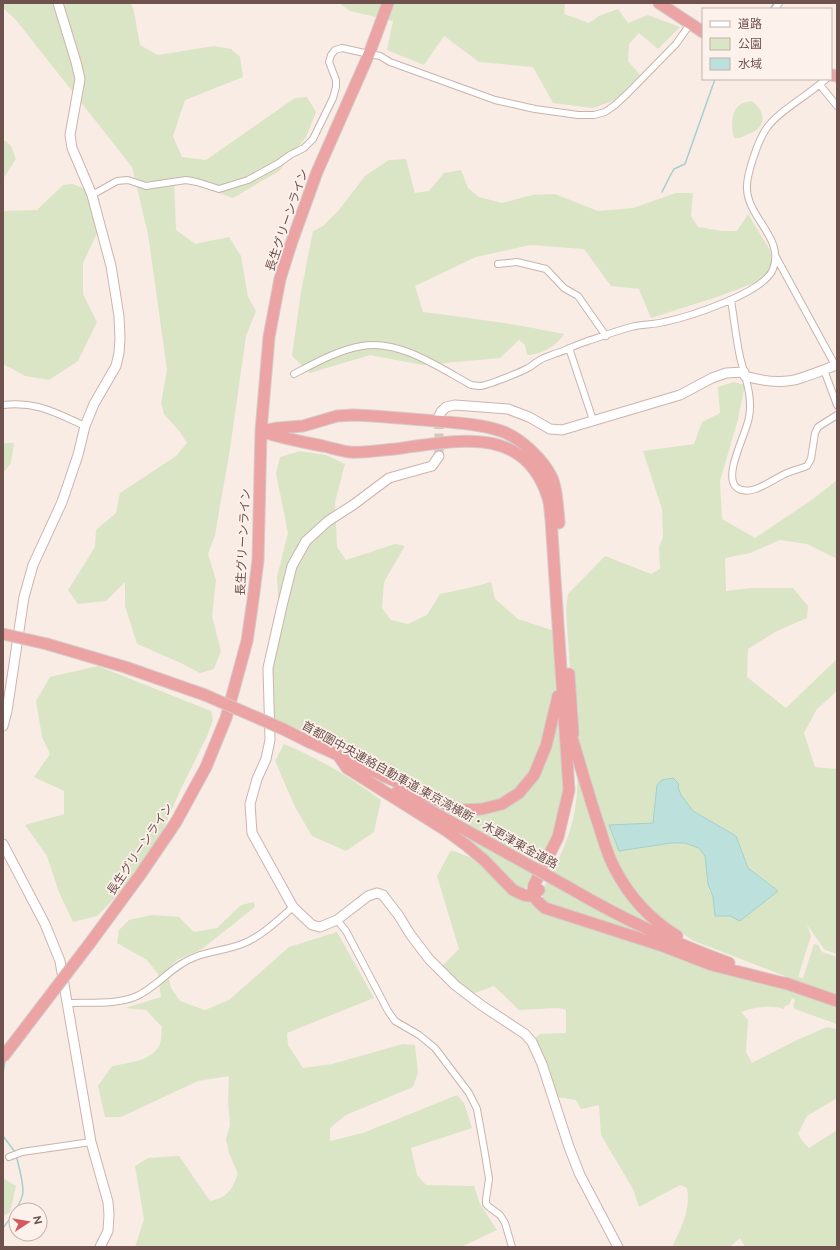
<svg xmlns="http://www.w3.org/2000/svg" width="840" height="1250" viewBox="0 0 840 1250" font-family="Raleway,'Noto Sans JP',sans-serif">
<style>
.green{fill:#dae5c5;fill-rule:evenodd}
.water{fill:#bce0dc;stroke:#a4d0cc}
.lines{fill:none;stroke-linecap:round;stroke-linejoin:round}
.stream{stroke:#a4d0cc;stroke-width:1.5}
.secondary-tunnel{stroke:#d6c5bf;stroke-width:9;stroke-dasharray:9 4.5;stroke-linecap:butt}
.street-casing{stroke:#c9b3ad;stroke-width:8}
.secondary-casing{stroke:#ceb3ae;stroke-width:11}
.highway-casing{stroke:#d4cbca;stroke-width:13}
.street{stroke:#fff;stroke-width:6}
.secondary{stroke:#fff;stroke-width:9}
.highway{stroke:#eca3a3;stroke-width:11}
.highway-bridge-casing{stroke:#d4cbca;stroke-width:13;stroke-linecap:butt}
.highway-bridge{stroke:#eca3a3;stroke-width:11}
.labels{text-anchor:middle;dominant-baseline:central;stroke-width:3.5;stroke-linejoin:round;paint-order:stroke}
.street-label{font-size:12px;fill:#6f514e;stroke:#fcf1eb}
</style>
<rect width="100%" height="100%" fill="#f9ece5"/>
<path class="green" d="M3,3H131L134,12L140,45L158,55L214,46L231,49L240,57L243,77L185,100L173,136L182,157L206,160L295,98L307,97L316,112L306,137L279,171L233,198L174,177L176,230L195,244L229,237L241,256L248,297L256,311L246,336L230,449L215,535L208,554L216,580L212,616L221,651L214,669L200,673L181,663L137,644L125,606V582L106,601L78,604L68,590L95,547L96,530L116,513L120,493L176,456L187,443L180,432L164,414L161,403L167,370L148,234L132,167L16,20L3,8Z
M339,3H565L564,14L589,23L599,16L618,9L628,23L648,15L680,27L658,49L639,33L629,44L628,61L640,75L615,100L593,108L553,103L533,67L479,62L444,36L424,65L387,50L393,21L350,11Z
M752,101C768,114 766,129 746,135C742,137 738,139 734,138C731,127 730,109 743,103C745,102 749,102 752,101Z
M3,141H6L11,146L16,159L3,179Z
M406,159L415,193L429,191L444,173L461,170L468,188L479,197L502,203L532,195L555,194L598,211L633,208L676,193H693L691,216L698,227L722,231H737L748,214L770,250L774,269L757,282L717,297L651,318L639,289L611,286L584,249L530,245L476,257L415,286L423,312C470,318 517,324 564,334C557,346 541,355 527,355L525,345L519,340L500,358L423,365L370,355L310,373L292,356L301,292L313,231L323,226L339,210L365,176L389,160Z
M73,184L85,189L101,213L97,233L83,263V294L97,322L78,361L49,380L25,376L5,365L3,366V211L37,210L63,185Z
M734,382L745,385L738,419L720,481L722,519L755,538L813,499L837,480V559L807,544L780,540L750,553L725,558L726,591L751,588H793L808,606L807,618L775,632L748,649L747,677L786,708L837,659V691L817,709L804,733L815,767L837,769V954L825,950L807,925L811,936L798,977L803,978L814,944L818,945L822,952L837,957V996L694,941L663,921L644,904L628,885L613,856L582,762L574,724L566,610L568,594L605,556L651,574L660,569L659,547L663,537L662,509L643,451L694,444L702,422L720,413L718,387ZM666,779L678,787L681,795L693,811L736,836L748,868L778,891L730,916H715L713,897L709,890L705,856L699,848L685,843H671L619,851L629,824L653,823L657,785Z
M3,443H14L11,463L3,473Z
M300,451L326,455L345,464L335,502L337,547L346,560L395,544L405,546L384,582L382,608L391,620L408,624L427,615L440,594L473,587L491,582L495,599L518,619L555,631L557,664L555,692L543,745L524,783L497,803L463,806L421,788L272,718L271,672L280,626L277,577L288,533L276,473L280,457Z
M98,666L211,711L213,720L208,734L180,791L162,832L128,884L110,903L97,916L73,922L59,892L47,856L25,825L64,814V791L34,777L50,754L42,737L36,701L50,677Z
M560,704L565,786L561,817L541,867L422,797L467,813L524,793Z
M284,744C320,759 350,777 381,800L374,832L346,851L312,836L295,807L275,761Z
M577,772L607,858L666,932L606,903L552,873C569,839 579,811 577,772Z
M388,788L536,875C531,886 529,890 516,887Z
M451,850L480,861L524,900L542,909L738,975L837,1005V1024L795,1009L793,1006L795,999L792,998L789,1005L785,1006L784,1009C771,1005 753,1007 741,1012L748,1020L746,1052L752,1063L795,1041L827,1027L837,1029V1098L807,1116L798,1134L803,1142L809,1148L837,1130V1247H745L740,1238L730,1247H672C681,1229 691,1209 687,1188L680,1185L639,1207L633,1189L601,1135L599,1105L581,1109L576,1100L556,1097L533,1040L540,1034L566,1033V1010L559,1008L519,1010L494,986L472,994L440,968L459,949L437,876Z
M547,881L662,940L543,902L542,891Z
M254,902L255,907L202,949L177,960L167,970L171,988L180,1001L205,1010L229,1000L289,947L337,932L374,998L287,1033L288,1045L303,1068L332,1064L403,1044L415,1045L418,1073L413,1087L346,1115L330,1128V1141L363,1133L457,1095L464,1103L472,1128L411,1148L417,1175L426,1185L474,1186L480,1204L497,1230L461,1247H135L144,1219L135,1166L148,1158L179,1156L210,1201C228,1197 231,1191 238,1174L229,1153L226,1139L230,1125L228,1101L229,1076L198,1081L121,1117H105L98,1086L112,1066C128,1063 151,1061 159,1046C162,1041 161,1033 162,1027L146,1010L125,1008L161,997L158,974L147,960L117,943L119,930L129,920L152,915L179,917L194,932L217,928L241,905Z
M3,1178L16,1186L10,1212L3,1216Z"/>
<path class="water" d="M673,778L679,784L678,787L681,795L693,811L736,836L748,868L778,891L740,921L730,916H715L713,897L708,884L705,856L699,848L685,843H671L619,851L609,825L653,823L657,785L662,780Z"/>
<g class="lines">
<path class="stream" d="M770,9L774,3
M662,192L670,176L674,169L685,164L715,79
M3,1041L4,1047
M3,1074L5,1061
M3,1136L15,1152
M3,1228C10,1219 22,1203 23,1192C23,1180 19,1167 16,1155"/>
<path class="secondary-tunnel" d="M439,456V416"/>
<defs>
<path id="street" d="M775,9L779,3
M820,85L837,106
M92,195L117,181L128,180L146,186L186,180L197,182L219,189L248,180L279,163L290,155L304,148L313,139L333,98L336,87V80L329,62L331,55L335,50L342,48L369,54L380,56L390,62L495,100L535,109L578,115H594L605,112L615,105L628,93L676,44L690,24
M776,257L835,365
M498,264L517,262L546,269L564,288L578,296L606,336
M731,300C734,319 736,338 740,357C745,377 753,397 749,417C747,433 723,474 736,487C750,499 774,478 787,473C793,470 800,469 807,466L811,459L815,433L818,427L837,415
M569,348L593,420
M824,370L837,405
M294,374C315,363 338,350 362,346C399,339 440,368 471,385C474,385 477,386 480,386C486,386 521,372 528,368C532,366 536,362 540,360C544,357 550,356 554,354C565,351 575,345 585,342C600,337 616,331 631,327C642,324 653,325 664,322C688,317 764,293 773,269C785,239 748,218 747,189C746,175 758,141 766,129C778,111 809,95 826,79
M3,405C36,401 56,413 85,426
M337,920L346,931L388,1011L395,1021L419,1035L435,1048L469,1093L477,1109L485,1154L489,1179L486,1199V1204L489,1207L500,1215L505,1223L512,1247
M68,1003C90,1002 117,1005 137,996C158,986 173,965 195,957C210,951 227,950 242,944C261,937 278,920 293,907
M9,1157L22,1152L91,1142"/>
<path id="secondary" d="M745,376C762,381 784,384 801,378C814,374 825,369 837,365
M439,416L441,412L446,407L455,405L508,409L529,417L550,429L562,430L680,395L712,378L726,373L744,372
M439,456L432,466L389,478L353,505L328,521L306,541L292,566L282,606L268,668L270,740L266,759L257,779L250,804L252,833L293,907L312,925L320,927L337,920L368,896L377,893L383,895L399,916L410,934L429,959L455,985L481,1005L525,1034L532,1042L542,1064L569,1147L580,1175L618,1247
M3,726L7,711L24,597L33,565L62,502L78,455L85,426L94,404L116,366L119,353L120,339L119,316L111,266L92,195L72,148L70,135L80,79L76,62L58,3
M3,844L45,924L60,961L91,1142L108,1202L109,1215L108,1231L100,1247"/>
<path id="highway" d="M659,3L703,32
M831,75L837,76
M261,431C281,438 302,442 323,446C332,448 341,451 350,452C365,453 381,450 395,449C455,441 525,423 548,498C550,504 550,512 551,519L569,790L558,837L534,885C531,897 537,901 545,908L663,946L712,965L791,985
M262,431L278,428L303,426L337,416L353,415C380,416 408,419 435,421C457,423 480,424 501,431C520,437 544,460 552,478C557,489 558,510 559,523
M47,644L125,667L205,695
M569,674L573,734
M283,729L311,743
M305,740L443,803L461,810L482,809L502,804L519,793L534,775L546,746L558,696
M573,741C581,768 589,796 598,823C603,838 607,855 615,869C629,896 651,920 677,936
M340,758L347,768L447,831L466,845L484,860L513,890L524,895L530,896L539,890
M397,792L498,848
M568,887C619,917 674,943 729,963
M90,943L140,875L176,822L206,767L226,718L247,641L253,600L258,560L261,431L269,337L280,279L291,244L317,172L369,54L388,3
M785,983L837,1001"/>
</defs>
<use href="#street" class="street-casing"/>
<use href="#secondary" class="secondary-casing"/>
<use href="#highway" class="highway-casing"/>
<use href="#street" class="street"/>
<use href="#secondary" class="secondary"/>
<use href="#highway" class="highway"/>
<defs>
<path id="highway-bridge" d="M3,634L47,644
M205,695L283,729
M498,848L568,887
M3,1057L90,943"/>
</defs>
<use href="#highway-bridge" class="highway-bridge-casing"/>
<use href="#highway-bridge" class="highway-bridge"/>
</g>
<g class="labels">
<g class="street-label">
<text transform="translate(287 220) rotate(-71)">長生グリーンライン</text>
<text transform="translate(243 542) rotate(-87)">長生グリーンライン</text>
<text transform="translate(430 795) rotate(29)">首都圏中央連絡自動車道;東京湾横断・木更津東金道路</text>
<text transform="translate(140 849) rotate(-56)">長生グリーンライン</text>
</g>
</g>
<rect width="840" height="1250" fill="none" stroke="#6f514e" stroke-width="8"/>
<rect x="702" y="8" width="130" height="72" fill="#fcf1eb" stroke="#c4b1ac"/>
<rect x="710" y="21" width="20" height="6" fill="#ffffff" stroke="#c4b1ac"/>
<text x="738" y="28" font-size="12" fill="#6f514e">道路</text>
<rect x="710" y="38" width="20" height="12" fill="#dae5c5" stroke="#c4b1ac"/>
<text x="738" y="48" font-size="12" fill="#6f514e">公園</text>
<rect x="710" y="58" width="20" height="12" fill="#bce0dc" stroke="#c4b1ac"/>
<text x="738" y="68" font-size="12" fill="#6f514e">水域</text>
<g transform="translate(28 1222) rotate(78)"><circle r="19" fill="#fcf1eb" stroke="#c4b1ac"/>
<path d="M0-3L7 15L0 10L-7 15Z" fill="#d4595e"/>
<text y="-6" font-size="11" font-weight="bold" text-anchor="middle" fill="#6f514e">N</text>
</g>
</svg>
